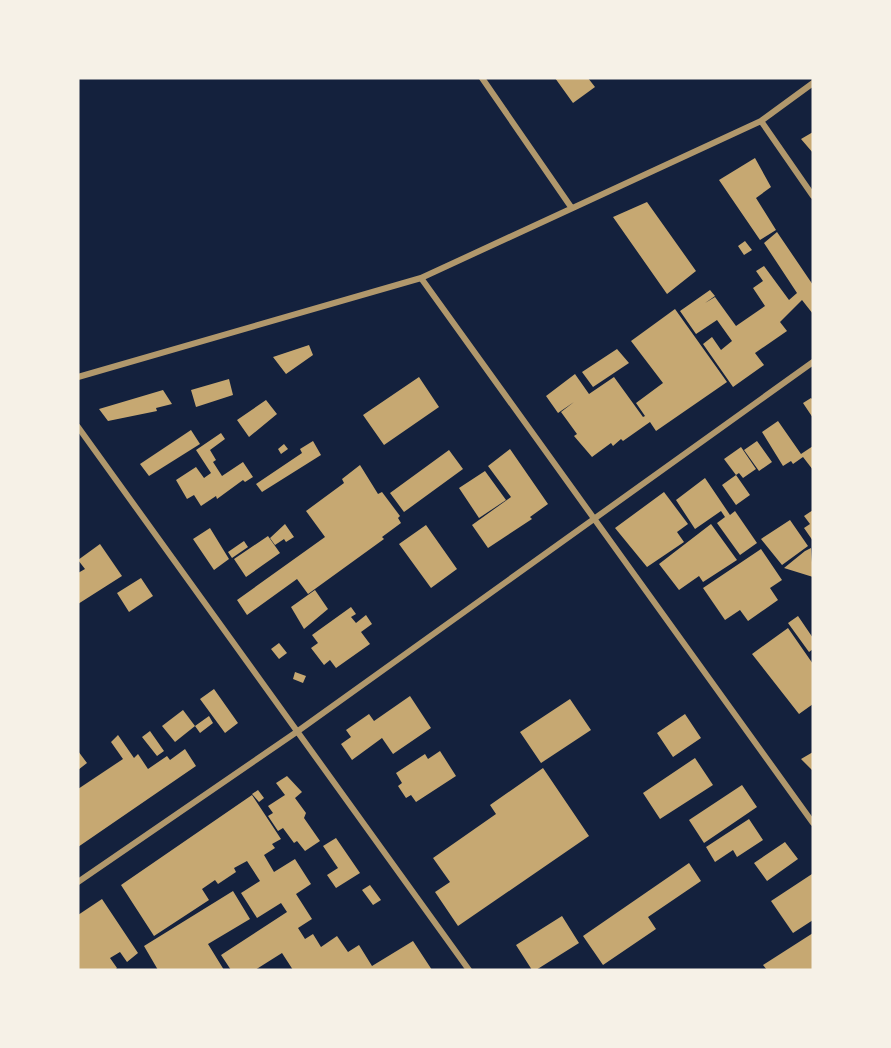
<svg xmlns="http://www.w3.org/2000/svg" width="891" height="1048" viewBox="0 0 891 1048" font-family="Helvetica,sans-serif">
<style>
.building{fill:#c6a872}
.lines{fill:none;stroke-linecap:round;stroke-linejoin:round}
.minor{stroke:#b1986c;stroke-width:6}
</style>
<rect width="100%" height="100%" fill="#14213d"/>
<path class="building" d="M555,78H588L595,87L573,103Z
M813,132V153L801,139Z
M755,158L771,187L756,198L776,230L760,240L719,180Z
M647,202L696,271L667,294L613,217Z
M777,232L813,285V314L802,300L780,322L787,331L755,353L764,365L733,387L703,344L712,337L721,350L732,341L717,320L696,334L680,311L710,290L715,296L705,303L715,297L736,326L765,306L753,288L763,281L756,271L764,266L789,300L797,293L764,243Z
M745,241L752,250L744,255L738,246Z
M675,309L727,382L656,431L650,422L623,441L621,439L613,446L611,443L592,457L574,436L577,434L561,412L574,402L558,413L546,396L575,374L589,394L614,377L643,417L645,416L636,403L663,383L631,341Z
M309,345L313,355L286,374L273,357Z
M617,349L629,363L593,387L582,372Z
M419,377L439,407L384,445L363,415Z
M229,379L233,395L196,407L191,390Z
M163,390L172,404L156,408L157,411L108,421L99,409Z
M811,398L813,400V418L803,403Z
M266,400L277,414L249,437L237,420Z
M778,421L801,454L813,446V470L803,457L793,464L791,461L783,466L762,432Z
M191,430L200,444L149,476L140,464Z
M221,433L225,439L210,450L216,460L213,462L222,476L243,462L253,477L245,482L243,480L217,499L216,496L201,506L194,495L187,499L176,480L196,467L204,478L211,473L196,450Z
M313,441L321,455L262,492L256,484L302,453L300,449Z
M757,441L772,462L759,471L744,450Z
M284,444L288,449L281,454L278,449Z
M741,447L756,469L743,478L739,473L736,475L724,459Z
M510,449L548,504L530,517L532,519L488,548L472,525L511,497L488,466Z
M449,450L463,469L404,512L390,493Z
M360,465L378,494L382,492L400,516L398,518L401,523L382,537L384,539L308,594L297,579L247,615L237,600L325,537L306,511L344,483L342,479Z
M485,471L506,500L479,518L459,488Z
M736,475L750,495L736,505L722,485Z
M705,478L730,515L735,511L757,543L740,555L717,523L725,517L721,511L695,529L676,500Z
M664,492L688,524L677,532L684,542L647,567L615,528Z
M813,510V541L804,528L810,524L804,516Z
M790,520L808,546L782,565L761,539Z
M285,524L294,537L286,542L284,539L275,545L270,538Z
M711,524L737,560L703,582L699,576L679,590L659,564Z
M426,525L457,569L431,588L399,544Z
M210,528L229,559L214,570L193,539Z
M268,536L280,553L246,577L234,559Z
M244,541L248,547L232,558L228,552Z
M100,544L122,576L78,604V573L85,569L78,560Z
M811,548L813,577L784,568L805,551Z
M761,549L782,580L770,588L778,600L748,621L740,610L725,620L703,588Z
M141,578L153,596L129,612L117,593Z
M315,590L328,609L304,629L291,607Z
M351,607L356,614L351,617L356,623L366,615L372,624L361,632L370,644L336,668L330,660L324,665L311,648L318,643L312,635Z
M798,616L813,638V649L809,652L788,623Z
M788,628L813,664V704L799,714L752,654Z
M279,643L287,653L279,659L271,649Z
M295,672L306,676L303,683L293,679Z
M214,689L238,723L225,733L200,699Z
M410,696L431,728L393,754L382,738L352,760L341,744L351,737L346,730L369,714L374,721Z
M570,699L591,730L541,763L520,732Z
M183,710L195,726L175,742L162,726Z
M685,714L701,738L673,757L657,733Z
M209,716L213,723L200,733L195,726Z
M150,731L164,751L157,756L142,737Z
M118,735L134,758L138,754L148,769L167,756L170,760L185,749L196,766L78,847V789L123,759L111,742Z
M78,751L87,763L78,770Z
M440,751L456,776L416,802L411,795L406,798L398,786L402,783L396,773L425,754L428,759Z
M813,752V771L801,759Z
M695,758L713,785L660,819L643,793Z
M543,768L589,836L458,926L435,892L450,882L433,858L496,814L490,805Z
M287,776L302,792L295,798L306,813L304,818L320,841L305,851L297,841L294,843L283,828L278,831L268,816L273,813L268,806L285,795L276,783Z
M742,785L757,807L704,843L689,820Z
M258,790L264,798L259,802L252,794Z
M252,795L281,839L272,844L275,848L264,855L274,872L295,859L311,884L296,894L312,919L298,928L305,939L313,934L321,947L337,936L348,952L359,945L372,966L413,941L432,970H293L282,953L255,970H231L221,955L287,912L281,903L257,918L241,893L260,881L247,861L234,868L236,872L218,884L215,880L202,889L209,900L154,936L121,885Z
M749,819L763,840L737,857L733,850L715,862L706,847Z
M336,838L360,873L336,888L327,875L338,868L323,846Z
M785,842L798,859L767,881L754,863Z
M689,863L701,881L648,917L656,929L603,965L583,936Z
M812,874L813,920L793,933L771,901Z
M370,885L381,900L373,905L362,890Z
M233,891L250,919L208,944L224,970H158L144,946Z
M102,899L138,953L127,962L120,952L110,958L117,968L115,970H78V915Z
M562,916L579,943L536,970H532L516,945Z
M813,933V970H767L763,965Z"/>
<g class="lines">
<path class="minor" d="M482,78L571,207
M761,121L813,196
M421,278L813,823
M78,377L421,278L761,121L813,83
M78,427L469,970
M78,882L298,731L813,362"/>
</g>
<rect width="891" height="1048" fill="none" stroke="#f6f1e7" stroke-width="159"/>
</svg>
